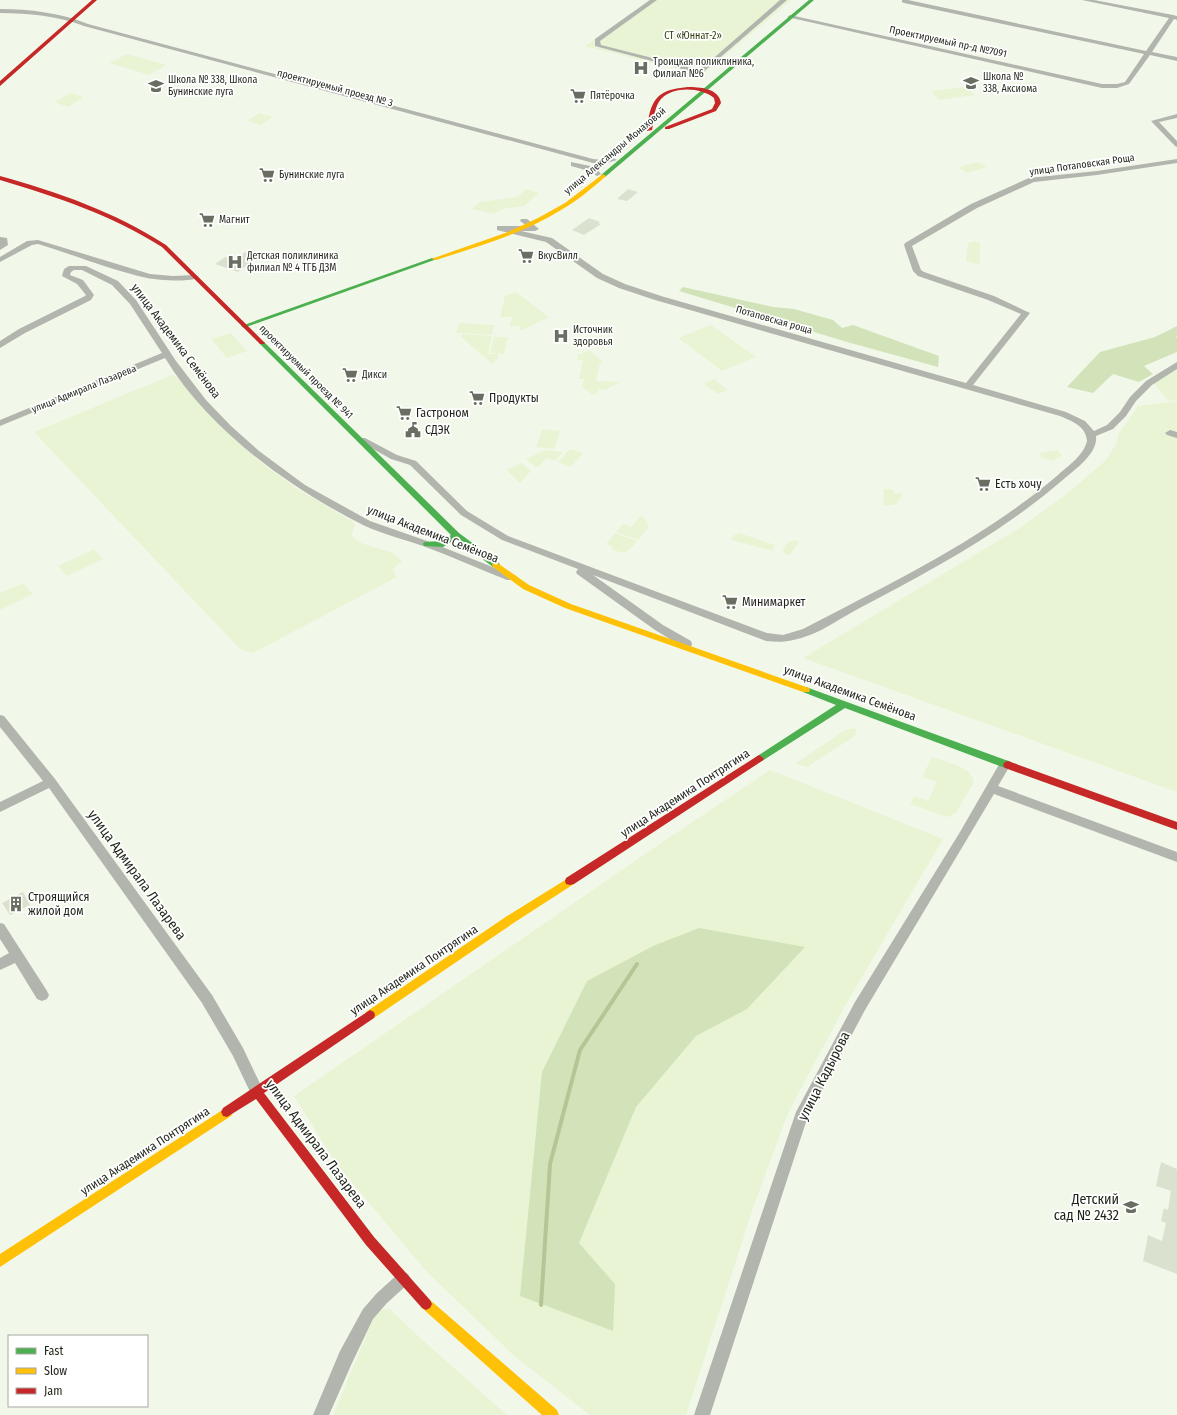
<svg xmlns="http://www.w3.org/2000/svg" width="1177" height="1415" viewBox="0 0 1177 1415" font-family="'Fira Sans Condensed',sans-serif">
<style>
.green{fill:#e8f4d4}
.forest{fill:#d3e3b9}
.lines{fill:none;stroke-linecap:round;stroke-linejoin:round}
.stream{stroke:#b4c696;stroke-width:4}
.building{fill:#dae2cf}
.street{fill:#b2b5ae;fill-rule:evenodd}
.fast{fill:#4caf50;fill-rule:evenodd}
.slow{fill:#ffc107;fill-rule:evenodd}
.jam{fill:#c62828;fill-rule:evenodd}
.labels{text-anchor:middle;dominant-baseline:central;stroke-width:3.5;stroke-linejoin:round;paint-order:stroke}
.far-park-label{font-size:10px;fill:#324012;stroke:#fff}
.far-street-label{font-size:10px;fill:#1f2319;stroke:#fff}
.far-poi-label{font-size:10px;fill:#1f2319;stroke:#fff;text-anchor:start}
.street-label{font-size:12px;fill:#1f2319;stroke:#fff}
.poi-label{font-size:12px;fill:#1f2319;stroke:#fff;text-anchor:start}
.near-street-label{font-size:14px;fill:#1f2319;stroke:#fff}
.near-poi-label{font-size:14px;fill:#1f2319;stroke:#fff;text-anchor:end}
</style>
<rect width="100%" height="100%" fill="#f2f8e9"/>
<path class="green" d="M649,0H791L702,75L585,46Z
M127,54L167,65L149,75L109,63Z
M966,87L975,95L939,100L931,91Z
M70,93L84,97L68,107L54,102Z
M259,113L273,117L261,125L247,121Z
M978,162L987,167L967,173L958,167Z
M526,189L539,193L524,206L502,209L494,214L472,209L480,202L517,197Z
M973,241L980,243V265L966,261L968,243Z
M516,292L549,317L520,331V326H510L512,317H500L505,296Z
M459,323L494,325L492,335L456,333Z
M711,325L756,357L722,371L678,338Z
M231,333L247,351L227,358L211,339Z
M462,334L492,336L488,354H498L497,361H494V365L461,337Z
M494,337H508L504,354L490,353Z
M589,350L603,361L602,363H600L596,381L620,382L605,390L596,389L599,392L593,395L582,387L584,379H579L583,360H577L578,355Z
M1177,363V400L1168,401L1154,383Z
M172,375L179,378L200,405L226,431L259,461L296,488L353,522L355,525C354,528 352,531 352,534C352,545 387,549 395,554C398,556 399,559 402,561L392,570L397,577L253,653L240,649L34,432Z
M714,379L728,390L718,394L704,384Z
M1177,401V792L803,658L1018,529L1064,496L1105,461L1116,444L1119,433L1138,406Z
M542,429L560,431L554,449L536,447Z
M570,449L583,453L571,467L558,462Z
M545,450L563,452L555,461L546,458L540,466L536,467L526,459Z
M1057,450L1062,455L1053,461L1042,458L1039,453Z
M522,463L531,471L520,483L506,470Z
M885,489H892L895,494L901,492L903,494L897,504L884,506L883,491Z
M640,516L644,517L649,527L638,540L616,532L623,524L631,527Z
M615,533L637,541C627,553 627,555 611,549L613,547L606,544Z
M739,533L775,545L773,551L731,540L734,535Z
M794,540L799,542L790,555L785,554L783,551C784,545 788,542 794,540Z
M94,549L103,559L67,576L58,566Z
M23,583L33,594L0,610V593Z
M857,728L855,736L807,767L795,764L845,730Z
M932,757C945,762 972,766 974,782L956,813L947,817L910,804L914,796L928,801L937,782L922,777Z
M770,770L943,839L845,1006L788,1113L753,1208L686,1415H590L513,1355L425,1270L336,1163L294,1096L661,843Z
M390,1309L417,1335L507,1415H333L377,1310Z"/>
<path class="forest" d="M683,287L773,307L794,309L833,320L842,328L853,325L939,356L938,367L847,342L679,291Z
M1177,326V335L1176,337L1177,338V352L1144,366L1153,374L1139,382L1113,374L1093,393L1067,387L1100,352L1155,337Z
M699,928L805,947L747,1009L696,1036L636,1107L579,1243L615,1284L613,1331L520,1296L542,1072L587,981L653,946Z"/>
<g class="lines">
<path class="stream" d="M541,1305L550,1164L580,1050L637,964"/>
</g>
<path class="building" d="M628,189L638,192L627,201L617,199Z
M589,218L600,222L598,223L601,224L584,235L572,230Z
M245,252L260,256L238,272L215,264L225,257L234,260Z
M23,892L30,905L10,915L2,903Z
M1161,1162L1177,1169V1274L1143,1261L1148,1235L1162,1241L1166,1223L1161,1221L1164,1208L1168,1210L1171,1191L1156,1186Z"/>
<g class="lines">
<path class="street" d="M650,0H657L600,41L601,45L700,70L780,0H787L701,74L595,46V39Z
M902,0H908L1146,51L1169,18L1082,0H1094L1173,15L1177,16V20L1174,19L1152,52L1177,57V61L1150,55L1129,84L1117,88H1102L787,17L790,15L1102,84H1117L1125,82L1144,54L904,3L902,2Z
M0,9C29,9 62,13 88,24L593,159L604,160L613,158L617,160L604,164L593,163L84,26C58,16 28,13 0,13Z
M1177,114V118L1159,122L1177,141V147L1175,146L1151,121Z
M1177,159V163L1097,175L1034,182L977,208L912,246L921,270L924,272L994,296L1030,313L973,385L1066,412L1085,421L1094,431L1107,425L1120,412L1130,397L1146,381L1177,362V369L1152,385L1136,401L1126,416L1113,429L1096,436C1098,453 1077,468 1065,478C1002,533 929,572 856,610C841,618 826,629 810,635C794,641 783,643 766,641L593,575L663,625L691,641L692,644L691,647H683L655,630L577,574L576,572L578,569L502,540L461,515L410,465L391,459L357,440L359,438H365L397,455L416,461L467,511L508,536L767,633L783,635L803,629C891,583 982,540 1058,475C1068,466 1084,455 1087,441C1086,426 1072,421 1060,416L655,300L619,288L597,278L546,242L497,230V226H527L520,221L521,219H527L539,229L535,231H521L552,238L603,274L625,284L661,296L966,383L1021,314L988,300L918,276L913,271L904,245L905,243L971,204L1029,178L1097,171Z
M571,162L595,167L601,174L597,176L589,171L571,166Z
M0,237L7,238L8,245L0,250Z
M38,240L150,274L173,276L195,275L199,277C192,283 157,280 147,278C111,270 74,255 38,244L32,245L0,262V257L27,241Z
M69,266H86L118,281L136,300L176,361L206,400L231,426L259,451L305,485L370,521L430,542L515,576L516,578L515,580H507C479,569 451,556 423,546C403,539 382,534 363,525C288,487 209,430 165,358L0,426V420L162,353L130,304L112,285L82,270H74L71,272L70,275L83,280L94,295L91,300L25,333L0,348V341L19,329L85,296L86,295L77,284L62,276L64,269Z
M1170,430L1177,432V438L1167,435L1165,433Z
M0,715L4,716L55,779L212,995L243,1048L264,1092L262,1096L257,1098L252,1096L233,1056L202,1003L49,788L0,812V802L43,781L0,727Z
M1005,760L1009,761L1011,764L998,786L1177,852V862L994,794L865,1010L807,1119L710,1415H694L796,1112L855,1002L960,832L1001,761Z
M0,923L4,924L47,991L49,995L47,999L42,1001L37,999L15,963L0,970V958L9,953L0,939Z
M403,1271L408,1274L411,1279L408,1284L387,1303L373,1319L352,1363L329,1415H313L340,1351L363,1309L377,1293L398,1274Z"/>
<path class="fast" d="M809,0H814L605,177H601V175Z
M432,258L437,259L246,327L244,328L241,326Z
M262,341L264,342L459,533L499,563L500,565L499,567H493L456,539L443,547L424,546L423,544L424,542L441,541L451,535L259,343Z
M806,687L1011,762L1013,765L1011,768H1005L845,708L762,761H756L754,759L756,757L836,705L803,692L802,690L803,688Z"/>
<path class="slow" d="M603,174L606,176L605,177C591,189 577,201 561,210C522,234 479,246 436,260L431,259L508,232L538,218L565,203Z
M496,562L529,585L571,604L809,688L810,690L809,692H803L565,608L523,589L493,567L492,565L493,563Z
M570,877L574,878L575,881L574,884L515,922L374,1018L370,1020L366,1018L365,1015L366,1012L507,916Z
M227,1107L231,1108L233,1112L231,1116L0,1267V1254Z
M426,1298L430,1300L557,1410L559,1415H542L422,1308L420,1304L422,1300Z"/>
<path class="jam" d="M92,0H97L0,86V81Z
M688,87C699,87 719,88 721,103L716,111L669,129H665V127L712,109L715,103L714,98C701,87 673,86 661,99C654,107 654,120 652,130L647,131C646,127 648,121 649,116C654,93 666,89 688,87Z
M0,176C58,192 115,212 166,245L265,343L264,344H260L162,247C112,215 57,197 0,180Z
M759,755L762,757L764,759L762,761L574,884L570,885L566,884L565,881L566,878Z
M1008,761L1177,822V830L1005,768L1003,765L1005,762Z
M370,1010L374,1012L375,1015L374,1018L264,1093L374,1237L430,1300L432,1304L430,1308L426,1310L422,1308L366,1245L256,1099L227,1117L223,1116L221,1112L223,1108Z"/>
</g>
<defs>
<symbol id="hospital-bare" viewBox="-9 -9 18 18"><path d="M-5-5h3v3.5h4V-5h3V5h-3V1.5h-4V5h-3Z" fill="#696e62" stroke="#fff" stroke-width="2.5" paint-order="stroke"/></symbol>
<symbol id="school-bare" viewBox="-9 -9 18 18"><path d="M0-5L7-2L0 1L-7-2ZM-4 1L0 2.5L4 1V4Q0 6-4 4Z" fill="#696e62" stroke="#fff" stroke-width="2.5" paint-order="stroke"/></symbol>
<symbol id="supermarket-bare" viewBox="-9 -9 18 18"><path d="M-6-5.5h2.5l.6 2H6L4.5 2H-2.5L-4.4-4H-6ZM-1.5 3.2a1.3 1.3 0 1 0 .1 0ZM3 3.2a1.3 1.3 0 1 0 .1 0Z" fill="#696e62" stroke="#fff" stroke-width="2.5" paint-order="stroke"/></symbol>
<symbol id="civic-bare" viewBox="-9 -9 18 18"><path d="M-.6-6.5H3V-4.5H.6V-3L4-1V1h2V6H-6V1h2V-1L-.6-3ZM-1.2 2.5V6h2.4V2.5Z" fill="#696e62" stroke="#fff" stroke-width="2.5" paint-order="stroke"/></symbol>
<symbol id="building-bare" viewBox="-9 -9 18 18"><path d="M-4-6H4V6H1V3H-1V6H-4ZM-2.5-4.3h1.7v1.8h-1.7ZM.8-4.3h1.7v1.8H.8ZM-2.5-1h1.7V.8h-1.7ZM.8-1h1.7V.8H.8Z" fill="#696e62" stroke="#fff" stroke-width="2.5" paint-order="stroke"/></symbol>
</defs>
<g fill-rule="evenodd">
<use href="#hospital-bare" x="630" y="57" width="22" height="22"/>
<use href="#school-bare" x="960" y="72" width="22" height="22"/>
<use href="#school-bare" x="145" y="75" width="22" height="22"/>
<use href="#supermarket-bare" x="567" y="85" width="22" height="22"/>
<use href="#supermarket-bare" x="256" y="164" width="22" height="22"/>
<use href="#supermarket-bare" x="196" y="209" width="22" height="22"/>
<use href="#supermarket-bare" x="515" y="245" width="22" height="22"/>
<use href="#hospital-bare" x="224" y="251" width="22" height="22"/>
<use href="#hospital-bare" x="550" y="325" width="22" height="22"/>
<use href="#supermarket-bare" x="339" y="364" width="22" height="22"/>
<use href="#supermarket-bare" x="466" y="387" width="22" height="22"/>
<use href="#supermarket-bare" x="393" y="402" width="22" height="22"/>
<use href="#civic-bare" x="402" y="419" width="22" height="22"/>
<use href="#supermarket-bare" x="972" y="473" width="22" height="22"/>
<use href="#supermarket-bare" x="719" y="591" width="22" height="22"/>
<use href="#building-bare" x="5" y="893" width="22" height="22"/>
<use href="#school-bare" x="1120" y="1196" width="22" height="22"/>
</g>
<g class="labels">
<g class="far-park-label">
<text x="693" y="36">СТ «Юннат-2»</text>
</g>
<g class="far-street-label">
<text transform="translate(948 42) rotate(12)">Проектируемый пр-д №7091</text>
<text transform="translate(335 88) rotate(15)">проектируемый проезд № 3</text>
<text transform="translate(615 151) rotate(-40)">улица Александры Монаховой</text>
<text transform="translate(1082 165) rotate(-8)">улица Потаповская Роща</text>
<text transform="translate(774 320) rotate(16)">Потаповская роща</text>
<text transform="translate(306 372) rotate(45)">проектируемый проезд № 941</text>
<text transform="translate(84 389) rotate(-22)">улица Адмирала Лазарева</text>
</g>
<g class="far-poi-label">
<text x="653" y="62">Троицкая поликлиника,<tspan x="653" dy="12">Филиал №6</tspan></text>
<text x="983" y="77">Школа №<tspan x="983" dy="12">338, Аксиома</tspan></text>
<text x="168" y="80">Школа № 338, Школа<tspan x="168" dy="12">Бунинские луга</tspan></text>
<text x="590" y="96">Пятёрочка</text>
<text x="279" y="175">Бунинские луга</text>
<text x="219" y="220">Магнит</text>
<text x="247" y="256">Детская поликлиника<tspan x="247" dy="12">филиал № 4 ТГБ ДЗМ</tspan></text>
<text x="538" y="256">ВкусВилл</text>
<text x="573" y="330">Источник<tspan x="573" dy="12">здоровья</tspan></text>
<text x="362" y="375">Дикси</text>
</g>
<g class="street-label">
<text transform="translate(176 341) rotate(53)">улица Академика Семёнова</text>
<text transform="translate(433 534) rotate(21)">улица Академика Семёнова</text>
<text transform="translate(850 693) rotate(20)">улица Академика Семёнова</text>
<text transform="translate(685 793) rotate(-33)">улица Академика Понтрягина</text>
<text transform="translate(414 970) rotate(-34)">улица Академика Понтрягина</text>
<text transform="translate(145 1151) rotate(-33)">улица Академика Понтрягина</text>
</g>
<g class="poi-label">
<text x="489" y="398">Продукты</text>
<text x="416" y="413">Гастроном</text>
<text x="425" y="430">СДЭК</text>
<text x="995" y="484">Есть хочу</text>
<text x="742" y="602">Минимаркет</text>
<text x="28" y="897">Строящийся<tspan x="28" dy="14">жилой дом</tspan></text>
</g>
<g class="near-street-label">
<text transform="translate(137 875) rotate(54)">улица Адмирала Лазарева</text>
<text transform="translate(824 1076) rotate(-63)">улица Кадырова</text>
<text transform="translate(316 1144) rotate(53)">улица Адмирала Лазарева</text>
</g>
<g class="near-poi-label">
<text x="1119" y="1199">Детский<tspan x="1119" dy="16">сад № 2432</tspan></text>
</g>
</g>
<rect x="8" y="1335" width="140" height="72" fill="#ffffff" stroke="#a5a7a3"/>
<rect x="16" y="1348" width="20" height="6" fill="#4caf50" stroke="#a5a7a3"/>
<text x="44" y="1355" font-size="12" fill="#1f2319">Fast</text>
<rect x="16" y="1368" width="20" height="6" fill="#ffc107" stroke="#a5a7a3"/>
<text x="44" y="1375" font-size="12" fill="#1f2319">Slow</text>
<rect x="16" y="1388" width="20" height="6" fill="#c62828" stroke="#a5a7a3"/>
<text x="44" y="1395" font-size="12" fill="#1f2319">Jam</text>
</svg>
